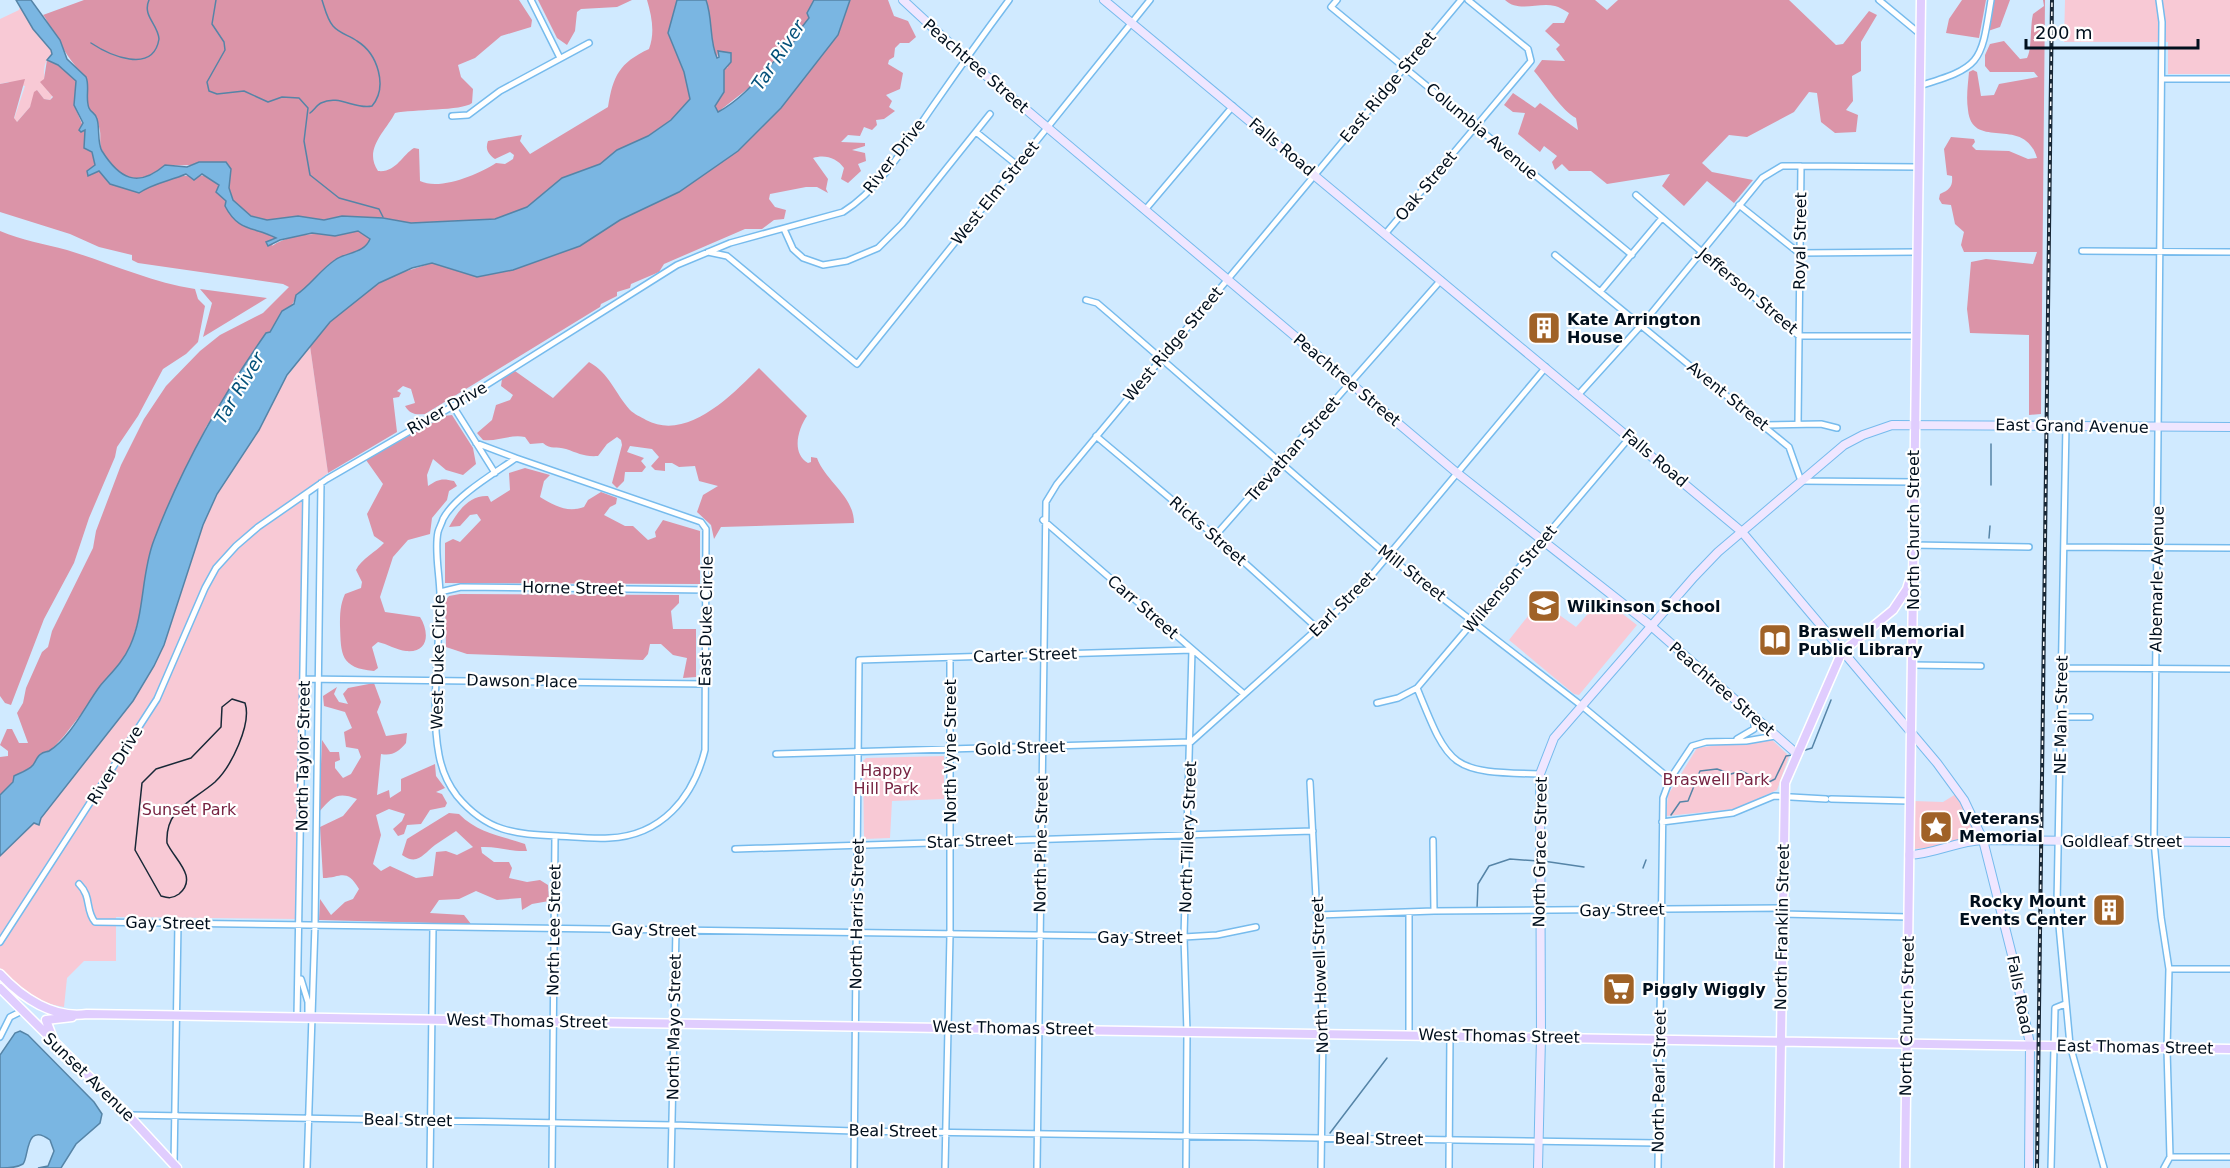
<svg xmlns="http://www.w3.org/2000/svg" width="2230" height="1168" viewBox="0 0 2230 1168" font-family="'DejaVu Sans',sans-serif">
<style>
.green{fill:#f8c9d5}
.forest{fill:#db94a8}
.water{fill:#7ab6e2;stroke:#5584a7;stroke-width:1.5}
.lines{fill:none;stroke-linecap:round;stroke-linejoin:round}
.stream{stroke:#5584a7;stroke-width:1.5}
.street-casing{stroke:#76bbed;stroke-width:8}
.secondary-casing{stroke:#76bbed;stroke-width:10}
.primary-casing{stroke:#fff;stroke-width:11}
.street{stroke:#fff;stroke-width:5}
.secondary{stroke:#efe6ff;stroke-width:8}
.primary{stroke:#e0cdfe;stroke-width:8}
.tram{stroke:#182837;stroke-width:1.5}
.rail-casing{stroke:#182837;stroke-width:4}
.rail{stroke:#fff;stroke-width:1.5;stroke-dasharray:4.5;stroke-linecap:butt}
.labels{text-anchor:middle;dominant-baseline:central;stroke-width:4.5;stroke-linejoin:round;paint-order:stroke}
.street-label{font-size:16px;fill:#000f1d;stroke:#fff}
.poi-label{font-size:16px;font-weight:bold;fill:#000f1d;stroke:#fff;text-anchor:start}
.park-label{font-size:16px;fill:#772443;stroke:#fff}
.water-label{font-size:18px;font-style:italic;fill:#04517a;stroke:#fff}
</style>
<rect width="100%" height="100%" fill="#d0eaff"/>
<path class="green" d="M2065,0H2230V74H2168V42H2064Z
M20,6L33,29L51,50L53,54C40,62 44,80 48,92L53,94L50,100L44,99L37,90L30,107L16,123L14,119L25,86L8,82L0,84V19L19,10Z
M310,346L328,473L303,492L297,919L116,917V961H84L67,978L64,1007C36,1003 20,987 0,968V856L34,823H40L41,818L133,701L154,666L164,645L203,525L217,494L259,430L283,382Z
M1602,598L1637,625L1579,695L1574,694L1509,640L1540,601L1576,627Z
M1770,738L1789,756L1777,790L1735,809L1666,816L1668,795L1697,748Z
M944,756V799L892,801L890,838L864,839L863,761L866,758Z
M1956,794L1973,825V835L1939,847L1914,849L1913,801L1943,802Z"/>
<path class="forest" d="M84,0H519L532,20L531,27L501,36L475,58L458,65L461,77L473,89L472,103C462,111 413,109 395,113C386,131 363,149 378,171C396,173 402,155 414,148L419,149L420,181C440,191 479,174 496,163L505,164L513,159L514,155L510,152L495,159C488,154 485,149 488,141L522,135L520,141L530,154L608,107C613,76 619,63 649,49C655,33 652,17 647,0H677L668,33L684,72L690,99L671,120L648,136L617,150L600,164L562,178L527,207L495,219L411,223L383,218L342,216L324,220L298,216L267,220L251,216L233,200L229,188L231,169C204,161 192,167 165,165C138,188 116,179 102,150C99,145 101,137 100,131C98,120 94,115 88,107L86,77C69,61 65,50 52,32C48,26 48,20 43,15Z
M538,0H632L617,7L581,9L577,12L575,31L567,45L557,38Z
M706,0H814L807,13L809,18L798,38L764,70L755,83L718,112L715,106L724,92V70L728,67L718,52L717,59C709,40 713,20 706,0Z
M850,0H888L894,16L908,21L916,37L909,43H900L895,48L894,57L889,60L888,64L903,73L900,89L886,95L892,101L889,107L895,111L884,119L876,120L877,125L872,130L864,127L860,136L848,135L841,142L865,143V146L852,150L865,153L866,161L858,164L861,171L848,183L841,179L844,168C837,158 825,154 813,158L828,179L826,189L828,193L817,187H806L770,194L769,199L775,207L786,210L784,219L774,220L762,229H745L664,264L659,272L631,284L630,288L617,292V296L601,304L600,307L425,414C415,415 410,414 405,406L415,403L411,389L403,386L397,391L401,393L399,397L393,398L397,432L328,473L310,346L330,322L364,293L391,276L432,263L477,277L513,270L580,246L620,220L679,192L738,151L781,108L838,35Z
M1505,0H1595L1607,10L1618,0H1789L1836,45L1843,44L1869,11L1877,15L1861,42V71L1852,76L1853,101L1846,110L1858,115L1856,132L1835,133L1821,122L1817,93L1809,92L1794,112L1747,137L1729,135L1702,163L1712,172L1753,180L1734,203L1707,181L1684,206L1662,186L1670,174L1607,184L1591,171H1569L1562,164L1555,170L1552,162L1557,156L1544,146L1540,152L1518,134L1525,113L1513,112L1504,105L1513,93L1535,108L1540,103L1578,130L1576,118C1562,111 1546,85 1534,71L1542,60L1565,61L1556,49L1560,45L1545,31L1553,23H1564L1569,13C1564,10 1559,7 1555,6C1538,2 1519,13 1505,0Z
M1962,0H1986L1979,38L1946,33L1949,19Z
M1994,0H2010L2000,27L1988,31Z
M2043,0H2045L2041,414L2029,415V335L1970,333L1967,309L1971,262L1986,259L2033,264L2037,252H1964L1961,245L1964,232L1955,224L1951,205L1942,204L1939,199L1940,194C1950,190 1953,186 1952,176L1947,175L1944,149L1951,137L1974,139L1975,142L1972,146L1976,150L2009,151L2028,159L2037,158C2024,114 1972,152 1968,110C1966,97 1968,84 1969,72L1973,70L1977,72L1981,96L1994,95L1999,84L2038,77L2034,72H1990L1985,66V55L1990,44L2004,41L2020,59L2027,58C2032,50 2030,26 2033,14L2044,6Z
M47,60L58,65L76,81L74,105L86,133L84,148L92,152L95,165L93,172L99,171L110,184L139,193C155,181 201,166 217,182C223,188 227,214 234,219C247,231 263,230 276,238L272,246C297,229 330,236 358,231L370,239C364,254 347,252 335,260C320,270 311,285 296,295C293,311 276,317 270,332L266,333L247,364L234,377L232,388L206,427L168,507L147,565L140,614L131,644L123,660L64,736L50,751L40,754L32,767L14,776L13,782L0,795V757L8,756V751L0,745L7,729H12L19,743H28L17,713L23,703L26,688L42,652L48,647L52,631L93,548L96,531L121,465L144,419L166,386L200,351L220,335L263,313L289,287L283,284L138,263L132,260V255L99,247L70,234L0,212V84L25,79L14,118L17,122L30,107L34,92L37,90L44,99L50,100L53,97L40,82L44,79Z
M0,231C22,240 44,244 67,250C110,263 150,282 195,289L198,299L205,306L198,342L186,354L163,369L138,416L117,447L115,457L89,518L74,563L44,619L11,705L5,703L0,696Z
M200,289L267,298L203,337L212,303Z
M589,362C609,373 615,393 630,410C634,414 641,417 646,420C687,442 732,395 759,368L807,416C798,429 791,453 808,463L811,462V457L817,458C826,482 854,496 854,523L721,527L714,539L711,525L697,512L703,495L718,486L699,481L695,466L679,467L672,463H665V471L655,470L651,466L659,457L652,449L630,446L627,452L644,458L641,461L646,467L642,472H625L624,481L617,488L612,483L622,445L621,440L617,437L607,444L598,456C584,457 578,453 566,449C556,446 551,450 543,443L530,444L525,437C510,434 497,442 483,440L477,433L492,420L496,405L510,400L513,395L501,386L502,379L515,371L553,398Z
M452,415L473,448L476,464L463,475L446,470L433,459L427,475L428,486C438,479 442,478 454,481L457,486L449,491L447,500L432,518L430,534L408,540L393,557L380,597L385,612L420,617C429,631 430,653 406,651C397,650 387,644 378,642L372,647L378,668L374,671C340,668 341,654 340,626C340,614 340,605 345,594L361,588L362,582L356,570C361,559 376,552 384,543L374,536L367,514L383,484L366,460L444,416Z
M525,468L550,475L544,481L540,497C555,506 567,513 584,507L588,500L601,492L617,498L616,504L610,507L604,515L625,526H633L648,540L656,537L655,532L663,520L700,531V584L445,583V543L453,539L460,542L481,520L477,514L470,515L460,526L449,527C458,511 469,495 488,496L491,502L510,490L509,473Z
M460,594L679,595V603L671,611L673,629H696V677L683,678L687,658L673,655L661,644H650L648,654L643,660L467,654L446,647L445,601L449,596Z
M374,683L381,702L377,712L386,736L407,733L406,743C398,752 393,756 381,754L377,795L389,790L390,798L401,791V779L435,764L436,776L445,788L436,792L442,794L447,803L445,807L430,810L421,824L407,825L404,834L398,836L393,829L402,821L405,814L389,809L376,815L381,835L373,864L381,871L390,866L416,878L433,876L436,852L446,851L457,855L473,847L456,831C449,836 442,840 435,845C423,854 418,866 402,855L407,839L449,813L459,814C479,834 500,835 525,844L527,851C511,852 497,846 481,847L482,853L494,862H509L512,868L509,878L527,882L540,880L548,885L549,901L532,904L522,910L521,898L497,900L476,891L459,899L439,900L430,913L464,915L471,924L319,920L320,899L331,915L345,902L353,899L359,889C346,867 341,878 323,878L320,827L343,816L357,799C337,791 332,797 319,812L322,740L330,752H339L340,760L335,762V768L343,778L351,774L361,757L358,749L346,747L344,732L352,728L345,712L324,706L323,696L337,687L334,694L339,702L348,704L343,694L348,688Z"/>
<path class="water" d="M16,0H31L60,40L67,59L86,77C90,86 85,99 89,108C91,113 96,113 97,119C100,128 97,143 102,151C119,178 137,189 165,165L187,167L199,162H226L231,169L229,188L233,200L251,216L267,220L298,216L324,220L342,216L383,218L411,223L495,219L527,207L562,178L600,164L617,150L648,136L671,120L690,99L684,72L668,33L677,0H706C713,19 709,40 717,58L719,57L718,51L731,53V62L724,70V92L715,106L718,112C750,95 770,61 798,38V32L809,18L807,13L814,0H850L838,35L781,108L738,151L679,192L620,220L580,246L513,270L477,277L432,263L412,268L379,283L330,322L287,375L259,430L217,494L203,525L164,645L154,666L133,701L41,818L39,825L34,823L0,856V795L13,782L14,776C20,773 29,770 33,765C36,761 37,756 41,754C43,752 47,752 49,751C71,737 85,706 100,686C111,673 123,662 130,646C145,613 141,573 154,540C182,466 222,396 266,333L270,332L282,311L294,304L296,295C311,285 320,270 335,260C346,252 364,254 370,239L358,231L335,236L312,233L280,240L268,246L266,242L276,238C254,226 239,233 225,206L226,201L216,192L219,185L202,174L194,180L186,174C170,181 153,183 139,193L110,184L99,171L88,176L87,171L95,165L92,152L84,148L85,130L81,132L79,130L83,123L74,105L76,81L58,65L47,60L52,54L51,50L33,29Z
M20,1031L28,1035L94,1102L102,1114L100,1123L76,1144L61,1168H38L48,1166L54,1151L50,1140C25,1121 29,1158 23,1164C16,1168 8,1168 0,1168V1055L15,1033Z"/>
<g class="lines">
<path class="stream" d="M216,0L212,24L224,42L225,50L207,82L209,91L217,94L244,91L268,102L282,97L299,98L308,108L304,141L310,175L339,198L379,209L383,217
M91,43C109,55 153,75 159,39C158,24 142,16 149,0
M310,113C314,110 317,105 321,103C339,94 355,110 372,106C388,87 378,54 357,41C349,35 340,34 333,26C327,19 325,9 322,0
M1991,485V444
M1989,538L1990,526
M1802,751L1812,748L1831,700
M1671,815L1680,802L1688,801L1700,771L1717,769L1731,774L1741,771L1767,783L1775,779L1786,756L1792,755
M1543,861L1584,867
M1643,868L1646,860
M1477,909L1478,884L1489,866L1510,859L1538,861
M1330,1133L1387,1058"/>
<defs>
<path id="street" d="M531,0L560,58
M1337,0L1331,7L1632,255
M1879,0L1920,34
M2159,0L2162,22L2154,841L2161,917L2169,969L2167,1049L2170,1157
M2162,79H2230
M1919,86C1982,67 1981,63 1991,0
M452,116L468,115L500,91L589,43
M976,132L1017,165
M1636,195L1799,336H1915
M1739,205L1799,253L1916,252
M1145,210L1233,106
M784,229L793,249L803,258L823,265L847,261L878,248L902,224L990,114
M1386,233L1531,61L1528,49L1468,0
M2082,251L2230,252
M708,252L727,256L857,364L1150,0
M1555,255L1789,447L1801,481L1913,482
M1600,292L1662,218
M1086,300L1097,303L1111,315L1388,556L1582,706L1670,779
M1579,394L1645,321L1762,178L1782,166H1801L1918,167
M453,406L495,473
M1798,424L1801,166
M1765,425L1821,424L1837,428
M2066,425L2057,904L2070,1045L2104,1168
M1096,436L1215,536L1318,629
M476,443L516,458
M516,458L701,522L706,529L705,750C693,798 661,836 609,838C592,839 575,837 558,836C514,834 487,832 457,796C447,783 442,771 439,755C430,709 440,644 440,596C440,576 434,551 438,532C439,528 442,523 443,519C455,496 495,473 516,458Z
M1043,520L1244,694
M1215,536L1441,280
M1913,545L2029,547
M2064,547L2230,548
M440,592L461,587L707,590
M1911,665L1981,666
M2062,668L2230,669
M303,679L705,684
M1417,688C1450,770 1451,772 1540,774
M1377,703L1398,698L1417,688L1630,437
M2061,717H2090
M1737,739L1754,729V718
M776,754L1191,742L1356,594L1546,367
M1310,782L1323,1033L1321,1168
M1831,799L1909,801
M1662,822L1733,813L1774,796L1826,799
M1433,840L1434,911
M735,849L1313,831
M79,884C92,897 85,910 95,922L1184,937L1217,935L1256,927
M1409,912V1035
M1782,914L1908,917
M1318,915L1434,911L1783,908
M0,942L157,699L205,588L216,568L236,546L258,527L327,479L453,406L677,265L730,243L843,212C881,188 908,142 933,106C958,70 983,35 1009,0
M2169,969H2230
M301,979L308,1002V1017
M297,1017L306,494
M0,1037L10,1017L22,1011
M128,1115L673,1125L854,1131L1658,1143
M174,1164L178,923
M307,1168L315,925L321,483
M430,1168L433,927
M552,1168L555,836
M671,1168L676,930
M854,1168L859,660L1192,650L1184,937L1187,1032L1186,1168
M945,1168L950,935V658
M1037,1168L1046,502L1057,484L1101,431L1461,0
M1449,1168L1450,1035
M1658,1168L1663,798L1670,779L1692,746L1706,742L1746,741L1775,736
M2051,1168L2055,1008L2065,1004
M2164,1168L2170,1157H2230"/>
<path id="secondary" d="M903,0L971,63L1457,473L1650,625L1797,754
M1104,0L1742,532L1937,763L1964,800L1983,840L2012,955L2030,1044L2029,1168
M1909,855C1935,854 1957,841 1983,840L2230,842
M1538,1168L1541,1037L1540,774L1554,738L1694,577L1718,552L1844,445L1863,435L1892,425L2230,427"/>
<path id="primary" d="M0,974C22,998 54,1019 87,1014L2230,1049
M0,988L128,1115L177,1168
M53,1039L46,1020L72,1017
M1779,1168L1785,783L1842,652L1893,610L1907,589L1910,579
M1905,1168L1921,0"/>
</defs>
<use href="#street" class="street-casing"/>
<use href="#secondary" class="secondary-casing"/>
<use href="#primary" class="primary-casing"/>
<use href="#street" class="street"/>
<use href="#secondary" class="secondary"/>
<use href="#primary" class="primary"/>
<path class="tram" d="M232,699L245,703C252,724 231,767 215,782C192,802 165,808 167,843C174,859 199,877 179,894C172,899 168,898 161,896L135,850L142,783L156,769L191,758L221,727L222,707Z"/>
<defs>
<path id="rail" d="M2037,1168L2052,0"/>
</defs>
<use href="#rail" class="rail-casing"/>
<use href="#rail" class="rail"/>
</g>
<defs>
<symbol id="building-square" viewBox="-11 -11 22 22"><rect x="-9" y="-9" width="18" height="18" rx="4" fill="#a06227" stroke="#fff"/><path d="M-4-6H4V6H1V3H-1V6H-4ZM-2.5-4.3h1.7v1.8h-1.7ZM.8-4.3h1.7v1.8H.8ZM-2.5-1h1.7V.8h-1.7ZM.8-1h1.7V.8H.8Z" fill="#fff"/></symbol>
<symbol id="school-square" viewBox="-11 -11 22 22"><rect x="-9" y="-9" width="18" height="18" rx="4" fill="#a06227" stroke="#fff"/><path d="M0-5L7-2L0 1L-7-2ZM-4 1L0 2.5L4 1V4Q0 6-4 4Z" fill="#fff"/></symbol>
<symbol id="library-square" viewBox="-11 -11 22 22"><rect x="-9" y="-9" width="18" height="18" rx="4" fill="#a06227" stroke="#fff"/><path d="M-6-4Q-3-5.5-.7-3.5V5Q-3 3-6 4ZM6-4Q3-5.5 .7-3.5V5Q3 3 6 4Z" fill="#fff"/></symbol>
<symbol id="sight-square" viewBox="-11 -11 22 22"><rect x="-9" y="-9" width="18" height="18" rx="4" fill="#a06227" stroke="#fff"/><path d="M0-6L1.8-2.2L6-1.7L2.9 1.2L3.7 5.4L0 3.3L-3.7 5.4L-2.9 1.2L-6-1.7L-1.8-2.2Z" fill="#fff"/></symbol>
<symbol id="supermarket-square" viewBox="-11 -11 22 22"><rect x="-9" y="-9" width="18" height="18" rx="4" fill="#a06227" stroke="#fff"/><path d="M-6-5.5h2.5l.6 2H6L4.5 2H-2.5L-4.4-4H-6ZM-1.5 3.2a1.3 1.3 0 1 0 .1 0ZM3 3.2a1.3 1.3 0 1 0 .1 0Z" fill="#fff"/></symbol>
</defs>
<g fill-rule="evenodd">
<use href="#building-square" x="1525" y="309" width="38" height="38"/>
<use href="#school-square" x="1525" y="587" width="38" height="38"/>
<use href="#library-square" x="1756" y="621" width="38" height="38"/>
<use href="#sight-square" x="1917" y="808" width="38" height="38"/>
<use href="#building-square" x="2090" y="891" width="38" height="38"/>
<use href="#supermarket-square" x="1600" y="970" width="38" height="38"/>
</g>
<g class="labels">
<g class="street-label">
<text transform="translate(976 66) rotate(41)">Peachtree Street</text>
<text transform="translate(1388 87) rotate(-50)">East Ridge Street</text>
<text transform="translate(1482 131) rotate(40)">Columbia Avenue</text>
<text transform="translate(1282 147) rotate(40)">Falls Road</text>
<text transform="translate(894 156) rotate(-52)">River Drive</text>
<text transform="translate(1426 186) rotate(-50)">Oak Street</text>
<text transform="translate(995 193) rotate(-51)">West Elm Street</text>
<text transform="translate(1800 241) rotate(-89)">Royal Street</text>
<text transform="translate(1748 291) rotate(40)">Jefferson Street</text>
<text transform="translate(1173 344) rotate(-50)">West Ridge Street</text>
<text transform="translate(1347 380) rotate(40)">Peachtree Street</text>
<text transform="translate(1728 396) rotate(39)">Avent Street</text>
<text transform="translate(447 408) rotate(-30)">River Drive</text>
<text transform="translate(2072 426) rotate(1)">East Grand Avenue</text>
<text transform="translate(1293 449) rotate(-49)">Trevathan Street</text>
<text transform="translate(1655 458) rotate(40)">Falls Road</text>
<text transform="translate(1913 530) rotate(-90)">North Church Street</text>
<text transform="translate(1208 531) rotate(41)">Ricks Street</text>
<text transform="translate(1412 573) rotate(38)">Mill Street</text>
<text transform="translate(1510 579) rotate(-50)">Wilkenson Street</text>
<text transform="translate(2157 579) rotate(-89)">Albemarle Avenue</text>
<text transform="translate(573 588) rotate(1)">Horne Street</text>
<text transform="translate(1342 604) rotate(-45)">Earl Street</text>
<text transform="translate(1143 607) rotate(41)">Carr Street</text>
<text transform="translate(706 621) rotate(-89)">East Duke Circle</text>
<text transform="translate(1025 655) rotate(-2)">Carter Street</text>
<text transform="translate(438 662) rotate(-89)">West Duke Circle</text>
<text transform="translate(522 681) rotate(1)">Dawson Place</text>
<text transform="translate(1722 689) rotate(41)">Peachtree Street</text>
<text transform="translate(2061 715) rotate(-89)">NE Main Street</text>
<text transform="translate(1020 748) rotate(-2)">Gold Street</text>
<text transform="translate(950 751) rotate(-90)">North Vyne Street</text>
<text transform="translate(303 756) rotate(-89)">North Taylor Street</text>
<text transform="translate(115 765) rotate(-58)">River Drive</text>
<text transform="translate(1188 837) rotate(-88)">North Tillery Street</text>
<text transform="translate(970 841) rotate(-2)">Star Street</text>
<text x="2122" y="841">Goldleaf Street</text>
<text transform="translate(1041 844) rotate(-89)">North Pine Street</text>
<text transform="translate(1540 852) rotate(-89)">North Grace Street</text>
<text transform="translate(1622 910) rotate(-1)">Gay Street</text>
<text transform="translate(857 914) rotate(-89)">North Harris Street</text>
<text transform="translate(168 923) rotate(1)">Gay Street</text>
<text transform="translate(1782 927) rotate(-89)">North Franklin Street</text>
<text transform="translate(554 930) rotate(-89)">North Lee Street</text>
<text transform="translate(654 930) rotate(1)">Gay Street</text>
<text x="1140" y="937">Gay Street</text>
<text transform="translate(1320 975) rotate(-92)">North Howell Street</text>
<text transform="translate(2020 995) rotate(79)">Falls Road</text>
<text transform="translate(1907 1016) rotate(-89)">North Church Street</text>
<text transform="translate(527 1021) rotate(1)">West Thomas Street</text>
<text transform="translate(674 1027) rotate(-89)">North Mayo Street</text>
<text transform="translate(1013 1028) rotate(1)">West Thomas Street</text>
<text transform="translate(1499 1036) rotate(1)">West Thomas Street</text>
<text transform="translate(2135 1047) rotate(1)">East Thomas Street</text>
<text transform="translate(89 1077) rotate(44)">Sunset Avenue</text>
<text transform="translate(1659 1081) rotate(-89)">North Pearl Street</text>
<text transform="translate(408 1120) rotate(1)">Beal Street</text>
<text transform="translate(893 1131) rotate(1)">Beal Street</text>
<text transform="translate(1379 1139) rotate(1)">Beal Street</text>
</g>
<g class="poi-label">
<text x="1567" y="319">Kate Arrington<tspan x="1567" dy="18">House</tspan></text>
<text x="1567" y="606">Wilkinson School</text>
<text x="1798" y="631">Braswell Memorial<tspan x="1798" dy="18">Public Library</tspan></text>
<text x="1959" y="818">Veterans<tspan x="1959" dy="18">Memorial</tspan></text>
<text x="2086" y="901" text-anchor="end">Rocky Mount<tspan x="2086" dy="18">Events Center</tspan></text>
<text x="1642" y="989">Piggly Wiggly</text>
</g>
<g class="park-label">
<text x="886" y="770">Happy<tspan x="886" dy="18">Hill Park</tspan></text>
<text x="1716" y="779">Braswell Park</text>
<text x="189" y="809">Sunset Park</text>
</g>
<g class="water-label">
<text transform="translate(778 55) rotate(-56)">Tar River</text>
<text transform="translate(239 388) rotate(-59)">Tar River</text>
</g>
</g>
<path d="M2026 39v9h172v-9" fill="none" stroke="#000f1d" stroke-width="3"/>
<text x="2035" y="39" font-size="18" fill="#000f1d" stroke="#ffffff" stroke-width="4.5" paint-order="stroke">200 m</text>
</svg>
